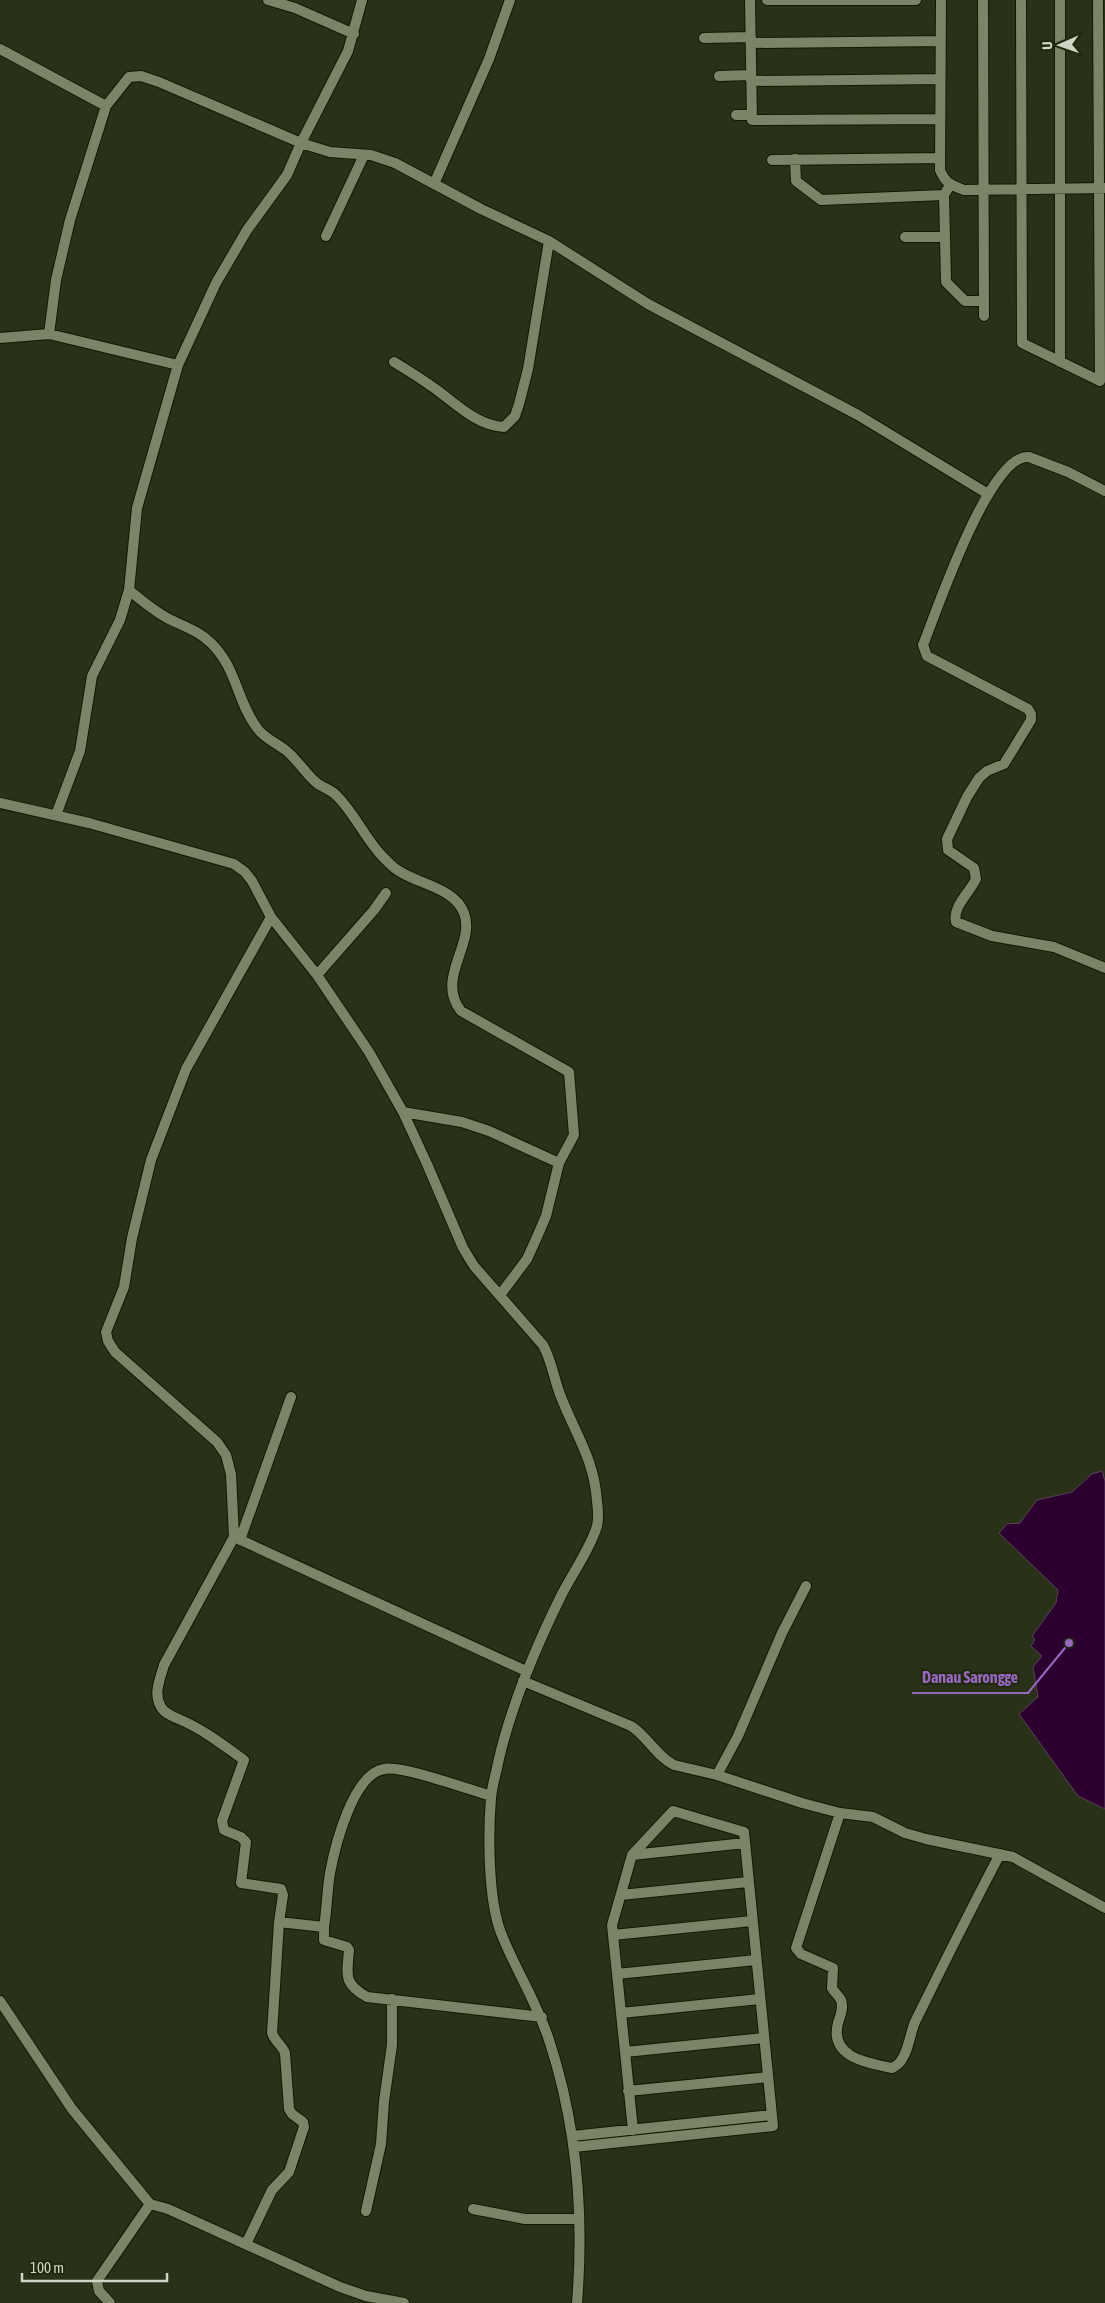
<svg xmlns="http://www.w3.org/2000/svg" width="1105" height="2303" viewBox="0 0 1105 2303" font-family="'Asap Condensed',sans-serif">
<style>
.water{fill:#2b002e;stroke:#5c405c}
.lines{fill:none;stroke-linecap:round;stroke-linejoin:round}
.street-casing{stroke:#121902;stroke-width:12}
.street{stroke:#7a8467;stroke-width:10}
.leader{fill:none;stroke:#9968c1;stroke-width:2}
.callout-dot{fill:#9968c1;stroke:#20280e;stroke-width:2}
.callout-label{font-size:16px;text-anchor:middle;font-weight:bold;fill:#9968c1;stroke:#20280e;stroke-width:4;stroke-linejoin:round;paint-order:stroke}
</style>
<rect width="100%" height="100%" fill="#293218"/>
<path class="water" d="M1102,1471L1105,1481V1809L1078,1796L1019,1714L1038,1697L1033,1667L1042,1656L1031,1646L1035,1639L1032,1636L1056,1603L1058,1590L999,1533L1007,1524L1020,1523L1037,1500L1072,1492L1092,1474Z"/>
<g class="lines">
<defs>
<path id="street" d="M268,0L295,8L354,34
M750,0L752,120L940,119
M767,0H916
M941,0L940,170C945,183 951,185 964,190L1105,188
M983,0L984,316
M1021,0L1022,343L1100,381L1098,0
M1060,0V362
M704,38L751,37
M751,43L940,41
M0,49L106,106L129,77L141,76L159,82L301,143L330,152L371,155L395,163L481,209L549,241L648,304L858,415L988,494
M719,76L751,75
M751,81L940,79
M736,115H752
M795,159L796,181L821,200L944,195L950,185
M772,160L940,158
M434,184L489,59L510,0
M944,195L946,282L965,301H984
M326,236L364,155
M905,237H945
M49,334L56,280L70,220L106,106
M0,338L49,334L178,365
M394,362C409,371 423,380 437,390C457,405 478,426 504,427L515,416L519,404L528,369L549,241
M1105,491L1068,472L1029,457C990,452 936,613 923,645L927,656L1028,709L1031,714V720L1004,764L987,771L979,778L967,797L947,839L948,850L974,868L976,879C970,892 952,907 956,922L992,936L1054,947L1105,968
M129,590C141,600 154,611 169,619C183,626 199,631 211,643C237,668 237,702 257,728C264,738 275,742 284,749C297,758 305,774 318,784C324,788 332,790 337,796C355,814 365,838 382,856C387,861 393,868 399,871C418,884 455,888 464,913C476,944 435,978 461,1011L569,1072L574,1135L559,1163L546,1216L537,1237L527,1259L500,1295
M0,803L89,823L234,864L245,872L252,881L271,917L317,975L369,1052L403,1112L427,1164L463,1248L474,1266L543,1345C552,1361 554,1380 561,1397C576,1435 594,1459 597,1501C598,1509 599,1518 597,1526C590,1550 571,1575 560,1598C534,1651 511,1705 498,1763C496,1774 492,1786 491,1798C488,1834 488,1899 501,1933C516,1971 538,2004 550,2043C577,2127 584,2216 577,2303
M56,815L80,751L92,676L120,620L129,590L137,508L178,365L216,283L247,230L287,175L301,143L348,51L362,0
M271,917L186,1069L151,1160L132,1238L124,1287L106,1332L108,1341L115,1352L217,1442L226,1455L231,1474L234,1537L164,1665C160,1679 153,1694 161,1707C165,1714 174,1717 181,1720C204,1730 223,1745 244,1760L222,1821L224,1830L241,1837L246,1842L241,1883L281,1889L283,1895L279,1922L324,1927V1940L347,1947L349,1950C347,1976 343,1983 367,1997L542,2017
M317,975L374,910L386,893
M403,1112L462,1122L489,1131L559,1163
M234,1537L526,1671
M240,1540L291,1397
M523,1681L631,1726C647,1736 657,1757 674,1765L717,1775L738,1736L782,1633L806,1586
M717,1775L802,1803L840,1813L873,1817L905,1833L926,1839L1013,1857L1105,1908
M840,1813L796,1948L801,1954L833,1968L832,1988C834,1992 839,1996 841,2000C844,2008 840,2016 838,2023C829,2058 869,2063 892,2068C908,2062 909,2035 915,2022C943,1965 971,1909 1000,1854
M632,1855L745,1843
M621,1895L748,1882
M324,1927C327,1909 327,1891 330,1873C335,1846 353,1774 384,1769C402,1765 470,1790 491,1796
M613,1935L752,1921
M617,1974L756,1960
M0,2001L72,2109L150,2204L168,2209L340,2287L366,2296L404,2303
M621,2013L760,1999
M625,2052L764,2038
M628,2091L768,2077
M572,2136L772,2115
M574,2147L773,2126L744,1832L673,1811L632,1855L612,1925L633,2130
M473,2209L525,2219H579
M366,2211L381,2144L384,2101L392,2045V1999
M246,2244L272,2190L289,2172L304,2127L303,2122L292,2114L289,2109L285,2053C282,2045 275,2042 272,2033L279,1922
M110,2303L99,2291L97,2281L150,2204"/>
</defs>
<use href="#street" class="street-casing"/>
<use href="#street" class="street"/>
</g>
<path class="leader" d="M1069 1643L1028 1693H912"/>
<circle class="callout-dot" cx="1069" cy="1643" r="5"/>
<g class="callout-label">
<text x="970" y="1683">Danau Sarongge</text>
</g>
<g transform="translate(1060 45) rotate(268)" stroke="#20280e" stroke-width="4" paint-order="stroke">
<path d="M0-4L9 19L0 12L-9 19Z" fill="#d0d6c6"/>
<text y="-8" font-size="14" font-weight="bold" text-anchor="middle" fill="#d0d6c6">U</text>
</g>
<path d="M22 2273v8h145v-8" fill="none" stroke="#d0d6c6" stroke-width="2.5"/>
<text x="30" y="2273" font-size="15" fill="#d0d6c6" stroke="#20280e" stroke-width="4" paint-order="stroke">100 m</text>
</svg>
